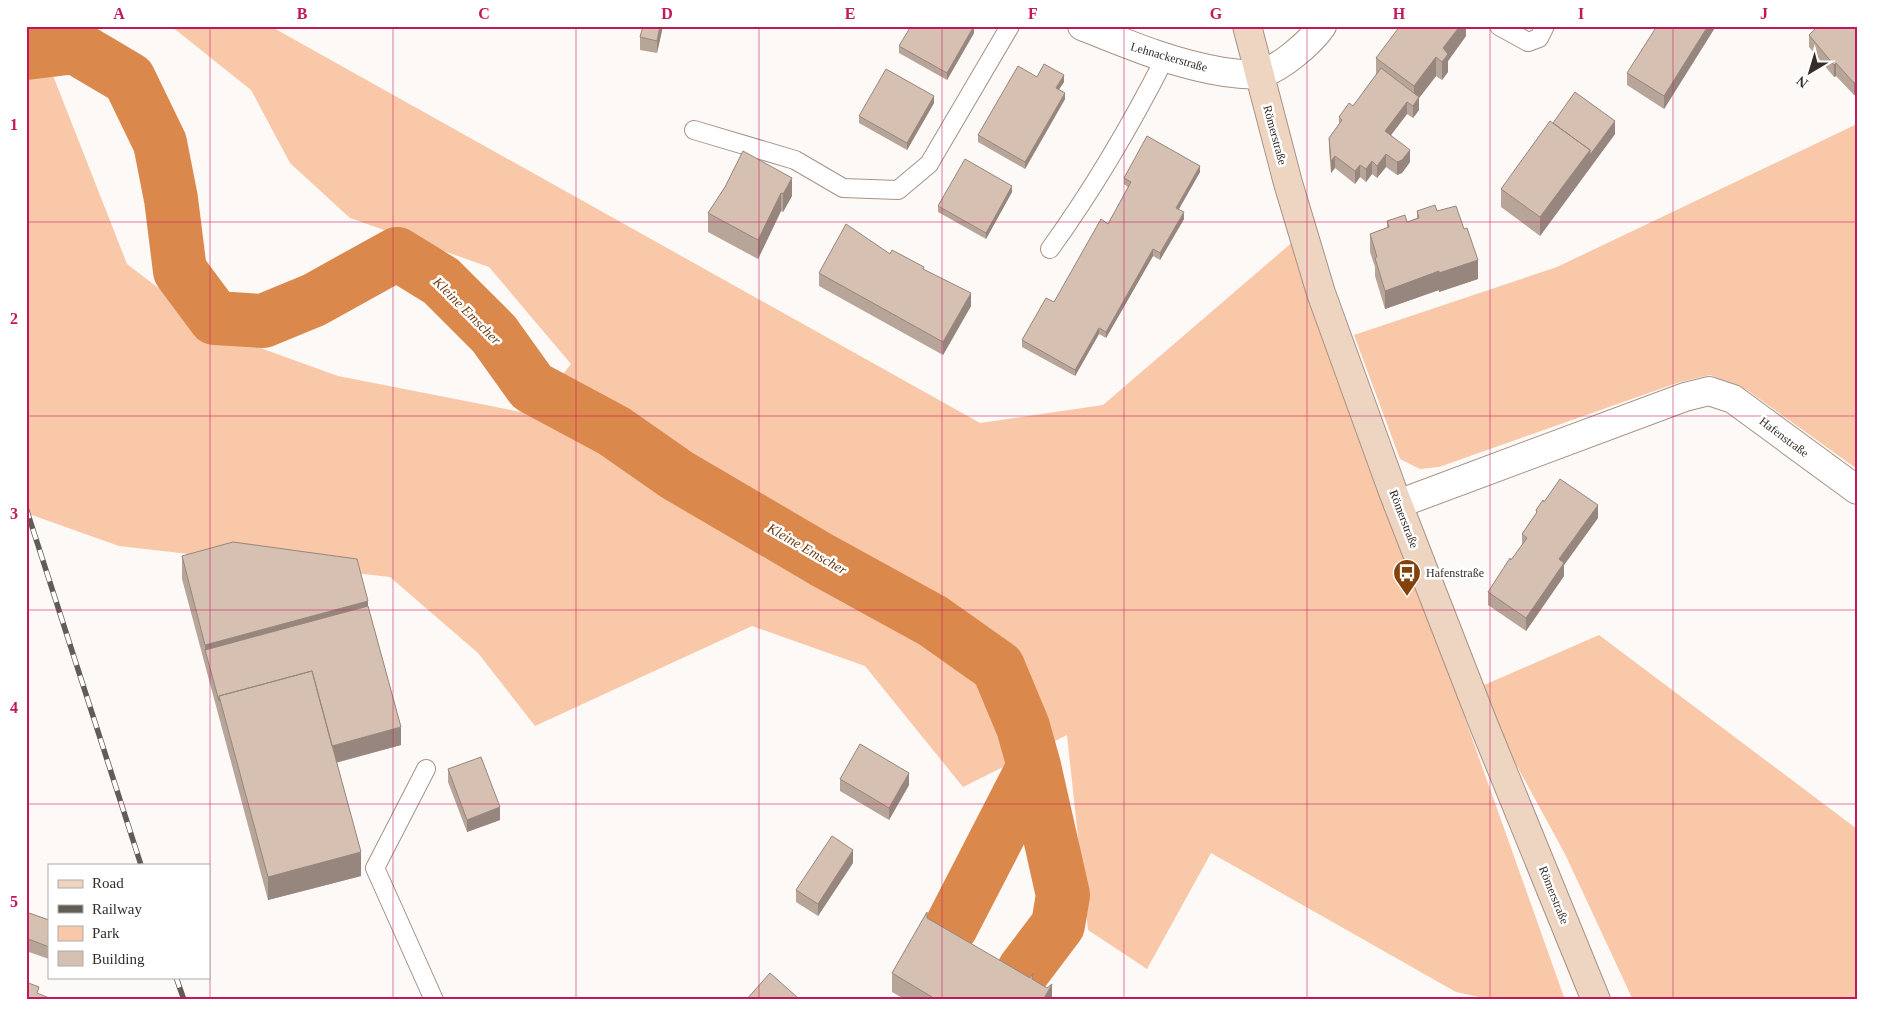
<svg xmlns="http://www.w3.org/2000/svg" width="1883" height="1026" viewBox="0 0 1883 1026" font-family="Georgia,serif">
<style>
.green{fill:#f8c8a9}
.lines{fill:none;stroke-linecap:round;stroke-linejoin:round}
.river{stroke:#db884d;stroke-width:54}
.lane-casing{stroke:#a79285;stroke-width:20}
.street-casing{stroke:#a79285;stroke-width:30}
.secondary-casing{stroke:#a79285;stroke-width:30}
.lane{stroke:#fff;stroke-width:18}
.street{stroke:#fff;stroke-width:28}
.secondary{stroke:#eed5c2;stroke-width:28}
.rail-casing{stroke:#635c56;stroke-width:5.5}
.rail{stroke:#fff;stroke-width:4;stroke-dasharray:11;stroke-linecap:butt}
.wall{fill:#b8a599}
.shaded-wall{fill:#96867d}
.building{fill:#d6c0b2;stroke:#96867d}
.grid{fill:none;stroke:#c2185b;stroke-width:1;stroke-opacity:0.55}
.labels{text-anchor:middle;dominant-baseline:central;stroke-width:5;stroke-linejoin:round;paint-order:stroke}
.street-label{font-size:12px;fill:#352d27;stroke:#fff}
.poi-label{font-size:12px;fill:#352d27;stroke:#fff;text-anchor:start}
.water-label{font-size:14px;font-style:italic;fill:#753e13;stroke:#fff}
.neatline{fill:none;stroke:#c2185b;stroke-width:2}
.grid-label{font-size:16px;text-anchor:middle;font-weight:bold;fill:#c2185b}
</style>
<rect width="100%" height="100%" fill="#fdf9f6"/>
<path class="green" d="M171,26H270L980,423L1103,405L1295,240L1565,1000H1493L1456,992L1211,853L1147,969L1088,930L1067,735L963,787L865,666L752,626L535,726L478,653L390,577L119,546L26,513V69L52,73L127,264L216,332L338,376L531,414L571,364L489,267L350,218L290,163L251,90Z
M1857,124V469L1747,390L1710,375L1677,383L1439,467L1420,469L1400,459L1354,335L1557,267Z
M1599,635L1857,829V1000H1633L1565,854L1475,689Z"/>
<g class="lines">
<path class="river" d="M26,53L75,47L129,79L160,143L171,199L180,271L215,318L263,321L314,300L397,254L441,281L494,334L532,387L614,431L677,475L822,560L933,621L998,667L1023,727L1034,766L1063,895L1058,925L1024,970
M951,927L1034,766"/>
<defs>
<path id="lane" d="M1499,26L1528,42L1539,38L1545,26
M694,130L795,160L843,188L898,190L929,164L1010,26
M1050,249C1094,188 1131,125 1165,58
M426,769L375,868L434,1000"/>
<path id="street" d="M1082,26C1129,45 1174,64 1224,72C1234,73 1249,76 1259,74C1279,70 1310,43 1322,26
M1398,504L1685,397L1709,391L1733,399L1857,490"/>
<path id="secondary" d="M1247,26L1288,183L1321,293L1392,489L1483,723L1596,1000"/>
</defs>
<use href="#lane" class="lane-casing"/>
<use href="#street" class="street-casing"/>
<use href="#secondary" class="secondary-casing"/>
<use href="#lane" class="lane"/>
<use href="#street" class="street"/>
<use href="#secondary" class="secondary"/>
<defs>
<path id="rail" d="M26,508L141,865
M176,977L184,1000"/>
</defs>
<use href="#rail" class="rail-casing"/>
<use href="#rail" class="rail"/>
</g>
<path class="wall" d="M663,26L657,53L640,50V37Z
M1466,26V36L1448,61V72L1442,80L1436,76L1419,98V110L1413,118L1407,114L1391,135L1410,162L1402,173L1397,175L1386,167L1377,178L1372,174L1366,182L1360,177L1355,184L1335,168L1331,173L1329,150V138L1339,124V117L1353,106L1376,75V58Z
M1716,26L1664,109L1627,85V73Z
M1857,26V93L1854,95L1836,76L1834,77L1809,47V35Z
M974,33L947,80L899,53V46Z
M1037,77L1064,82L1059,89L1065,99L1025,169L978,142V135Z
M934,103L907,150L859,123V116Z
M1553,123L1615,134L1540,236L1501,207V189Z
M743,151L792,196L783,212L781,211L758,259L708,232V213L725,187Z
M1200,172L1179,209L1184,219L1160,260L1153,256L1106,338L1099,334L1075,376L1022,347V340L1054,302L1108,224L1128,187L1124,184V178Z
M1012,192L986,239L938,212V206Z
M1417,211H1437L1478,279L1439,292V290L1385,309L1375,276V267L1370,252V234L1387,228V221L1407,222L1417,218Z
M890,254L924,270L971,306L943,355L819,286V273Z
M1544,502L1598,518L1564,565V576L1526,631L1488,605V592L1522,545V534L1536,514V510Z
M182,556L368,608L401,745L336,763L361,876L268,900L182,579Z
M448,769L500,820L467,832L448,782Z
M840,779L909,785L889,820L840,791Z
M853,863L818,916L796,902V890Z
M26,912L49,920V959L26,951Z
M927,918L1033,980L1052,1000H906L892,992V973Z"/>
<path class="shaded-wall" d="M660,26H663L657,53V41Z
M974,26V33L947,80V73Z
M1460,26H1466V36L1448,61V72L1442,80V62L1443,48Z
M1708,26H1716L1664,109V96Z
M1436,57V76L1419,98V110L1413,118V106L1414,104V86Z
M1836,63V76L1834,77V65Z
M1064,75V82L1056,94V88Z
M1857,81V93L1854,95V83Z
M1065,93V99L1025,169V162Z
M934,96V103L907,150V143Z
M1407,102V114L1385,143V131Z
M1615,121V134L1540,236V217L1590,150Z
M1410,150V162L1402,173L1397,175V162Z
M1386,154V167L1377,178V166Z
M1335,156V168L1331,173V161Z
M1372,161V174L1366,182V169Z
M1360,165V177L1355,184V171Z
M1200,166V172L1176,214V208Z
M792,178V196L783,212V194Z
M1012,186V192L986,239V233Z
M781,193V211L758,259V240Z
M1184,212V219L1160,260V253Z
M1153,249V256L1106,338V332Z
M1478,260V279L1439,292V273Z
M1439,271V290L1385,309V291Z
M971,293V306L943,355V342Z
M1099,328V334L1075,376V370Z
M1598,505V518L1564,565V576L1526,631V618L1559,559Z
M368,601V624L205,650V645Z
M401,727V745L330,764V746Z
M909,773V785L889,820V808Z
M500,807V820L467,832V820Z
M853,850V863L818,916V904Z
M361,852V876L268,900V877Z
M1052,984V1000H1043Z"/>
<path class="building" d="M643,26H660L657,41L640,37Z
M911,26H974L947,73L899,46Z
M1400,26H1460L1443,48L1448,54L1442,62L1436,57L1414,86L1376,58Z
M1657,26H1708L1664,96L1627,73Z
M1818,26H1857V81L1854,83L1836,63L1834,65L1809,35Z
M1044,64L1064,75L1056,88L1065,93L1025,162L978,135L1018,66L1037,77Z
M1381,68L1419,97L1413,106L1407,102L1385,131L1410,150L1402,160L1397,162L1386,154L1377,166L1372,161L1366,169L1360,165L1355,171L1335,156L1331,161L1329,138L1342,120L1339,117L1349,103L1353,106Z
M886,69L934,96L907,143L859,116Z
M1575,92L1615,121L1590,155V150L1553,123Z
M1550,121L1590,150L1540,217L1501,189Z
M1147,136L1200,166L1176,208L1184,212L1160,253L1153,249L1106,332L1099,328L1075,370L1022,340L1046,298L1054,302L1101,219L1108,224L1131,182L1124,178Z
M743,151L792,178L783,194L781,193L758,240L708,213L725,187Z
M965,159L1012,186L986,233L938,206Z
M1435,205L1437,211L1456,206L1464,229L1467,228L1478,260L1439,273V271L1385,291L1375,258L1377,257L1370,234L1389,227L1387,221L1405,215L1407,222L1419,218L1417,211Z
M846,224L890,254L892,250L924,267L923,269L971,293L943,342L819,273Z
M1560,479L1598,505L1559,559L1564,563L1526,618L1488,592L1510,558L1511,560L1527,538L1522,534L1537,512L1536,510L1543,500L1544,502Z
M233,542L357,559L368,601L205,645L182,556Z
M368,606L401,727L332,746L312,671L219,696V701L205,650Z
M312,671L361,852L268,877L219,696Z
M860,744L909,773L889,808L840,779Z
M481,757L500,807L467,820L448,769Z
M832,836L853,850L818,904L796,890Z
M26,912L49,920V947L26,938Z
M927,912V918L1013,968L1030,978L1033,973L1032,979L1047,988L1052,984L1043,1000H937L892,973Z
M770,973L797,997L794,1000H746Z
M26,982L39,987L37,993L54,1000H26Z"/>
<path class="grid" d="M210,26V1000M393,26V1000M576,26V1000M759,26V1000M942,26V1000M1124,26V1000M1307,26V1000M1490,26V1000M1673,26V1000M26,222H1857M26,416H1857M26,610H1857M26,804H1857"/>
<defs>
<symbol id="bus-pin" viewBox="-11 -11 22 30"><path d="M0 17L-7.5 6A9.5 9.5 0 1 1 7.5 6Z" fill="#824209" stroke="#fff"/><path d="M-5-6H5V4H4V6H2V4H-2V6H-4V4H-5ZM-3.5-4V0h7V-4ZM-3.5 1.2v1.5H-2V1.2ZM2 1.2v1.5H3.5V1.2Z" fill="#fff"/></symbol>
</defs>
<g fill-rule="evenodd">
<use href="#bus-pin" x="1391" y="557" width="32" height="43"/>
</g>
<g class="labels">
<g class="street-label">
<text transform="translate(1169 57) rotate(16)">Lehnackerstraße</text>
<text transform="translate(1275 135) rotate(75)">Römerstraße</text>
<text transform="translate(1784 437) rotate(37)">Hafenstraße</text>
<text transform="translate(1404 519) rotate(69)">Römerstraße</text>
<text transform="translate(1554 895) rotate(68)">Römerstraße</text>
</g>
<g class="poi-label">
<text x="1426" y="573">Hafenstraße</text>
</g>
<g class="water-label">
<text transform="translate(467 311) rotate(45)">Kleine Emscher</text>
<text transform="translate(807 549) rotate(30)">Kleine Emscher</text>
</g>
</g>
<rect width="1883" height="1026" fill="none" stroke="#ffffff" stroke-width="55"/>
<rect x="48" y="864" width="162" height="115" fill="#ffffff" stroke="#aeaba9"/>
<rect x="58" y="880" width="25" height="8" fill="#eed5c2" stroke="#aeaba9"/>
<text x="92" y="888" font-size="15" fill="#352d27">Road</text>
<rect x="58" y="905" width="25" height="8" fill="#635c56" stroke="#aeaba9"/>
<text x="92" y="914" font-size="15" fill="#352d27">Railway</text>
<rect x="58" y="926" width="25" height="15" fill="#f8c8a9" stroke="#aeaba9"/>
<text x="92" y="938" font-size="15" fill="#352d27">Park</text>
<rect x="58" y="951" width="25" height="15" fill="#d6c0b2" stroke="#aeaba9"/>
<text x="92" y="964" font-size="15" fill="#352d27">Building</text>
<g transform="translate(1810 72) rotate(218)" stroke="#ffffff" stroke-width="4" paint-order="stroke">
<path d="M0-4L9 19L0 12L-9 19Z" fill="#352d27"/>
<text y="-8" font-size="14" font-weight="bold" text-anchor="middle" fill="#352d27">N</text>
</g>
<rect x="28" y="28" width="1828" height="970" class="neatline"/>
<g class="grid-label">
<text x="119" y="19">A</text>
<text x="302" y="19">B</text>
<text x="484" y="19">C</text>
<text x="667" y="19">D</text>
<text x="850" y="19">E</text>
<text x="1033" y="19">F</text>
<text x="1216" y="19">G</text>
<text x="1399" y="19">H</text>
<text x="1581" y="19">I</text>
<text x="1764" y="19">J</text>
<text x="14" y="130">1</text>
<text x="14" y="324">2</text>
<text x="14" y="519">3</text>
<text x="14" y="713">4</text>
<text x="14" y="907">5</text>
</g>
</svg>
